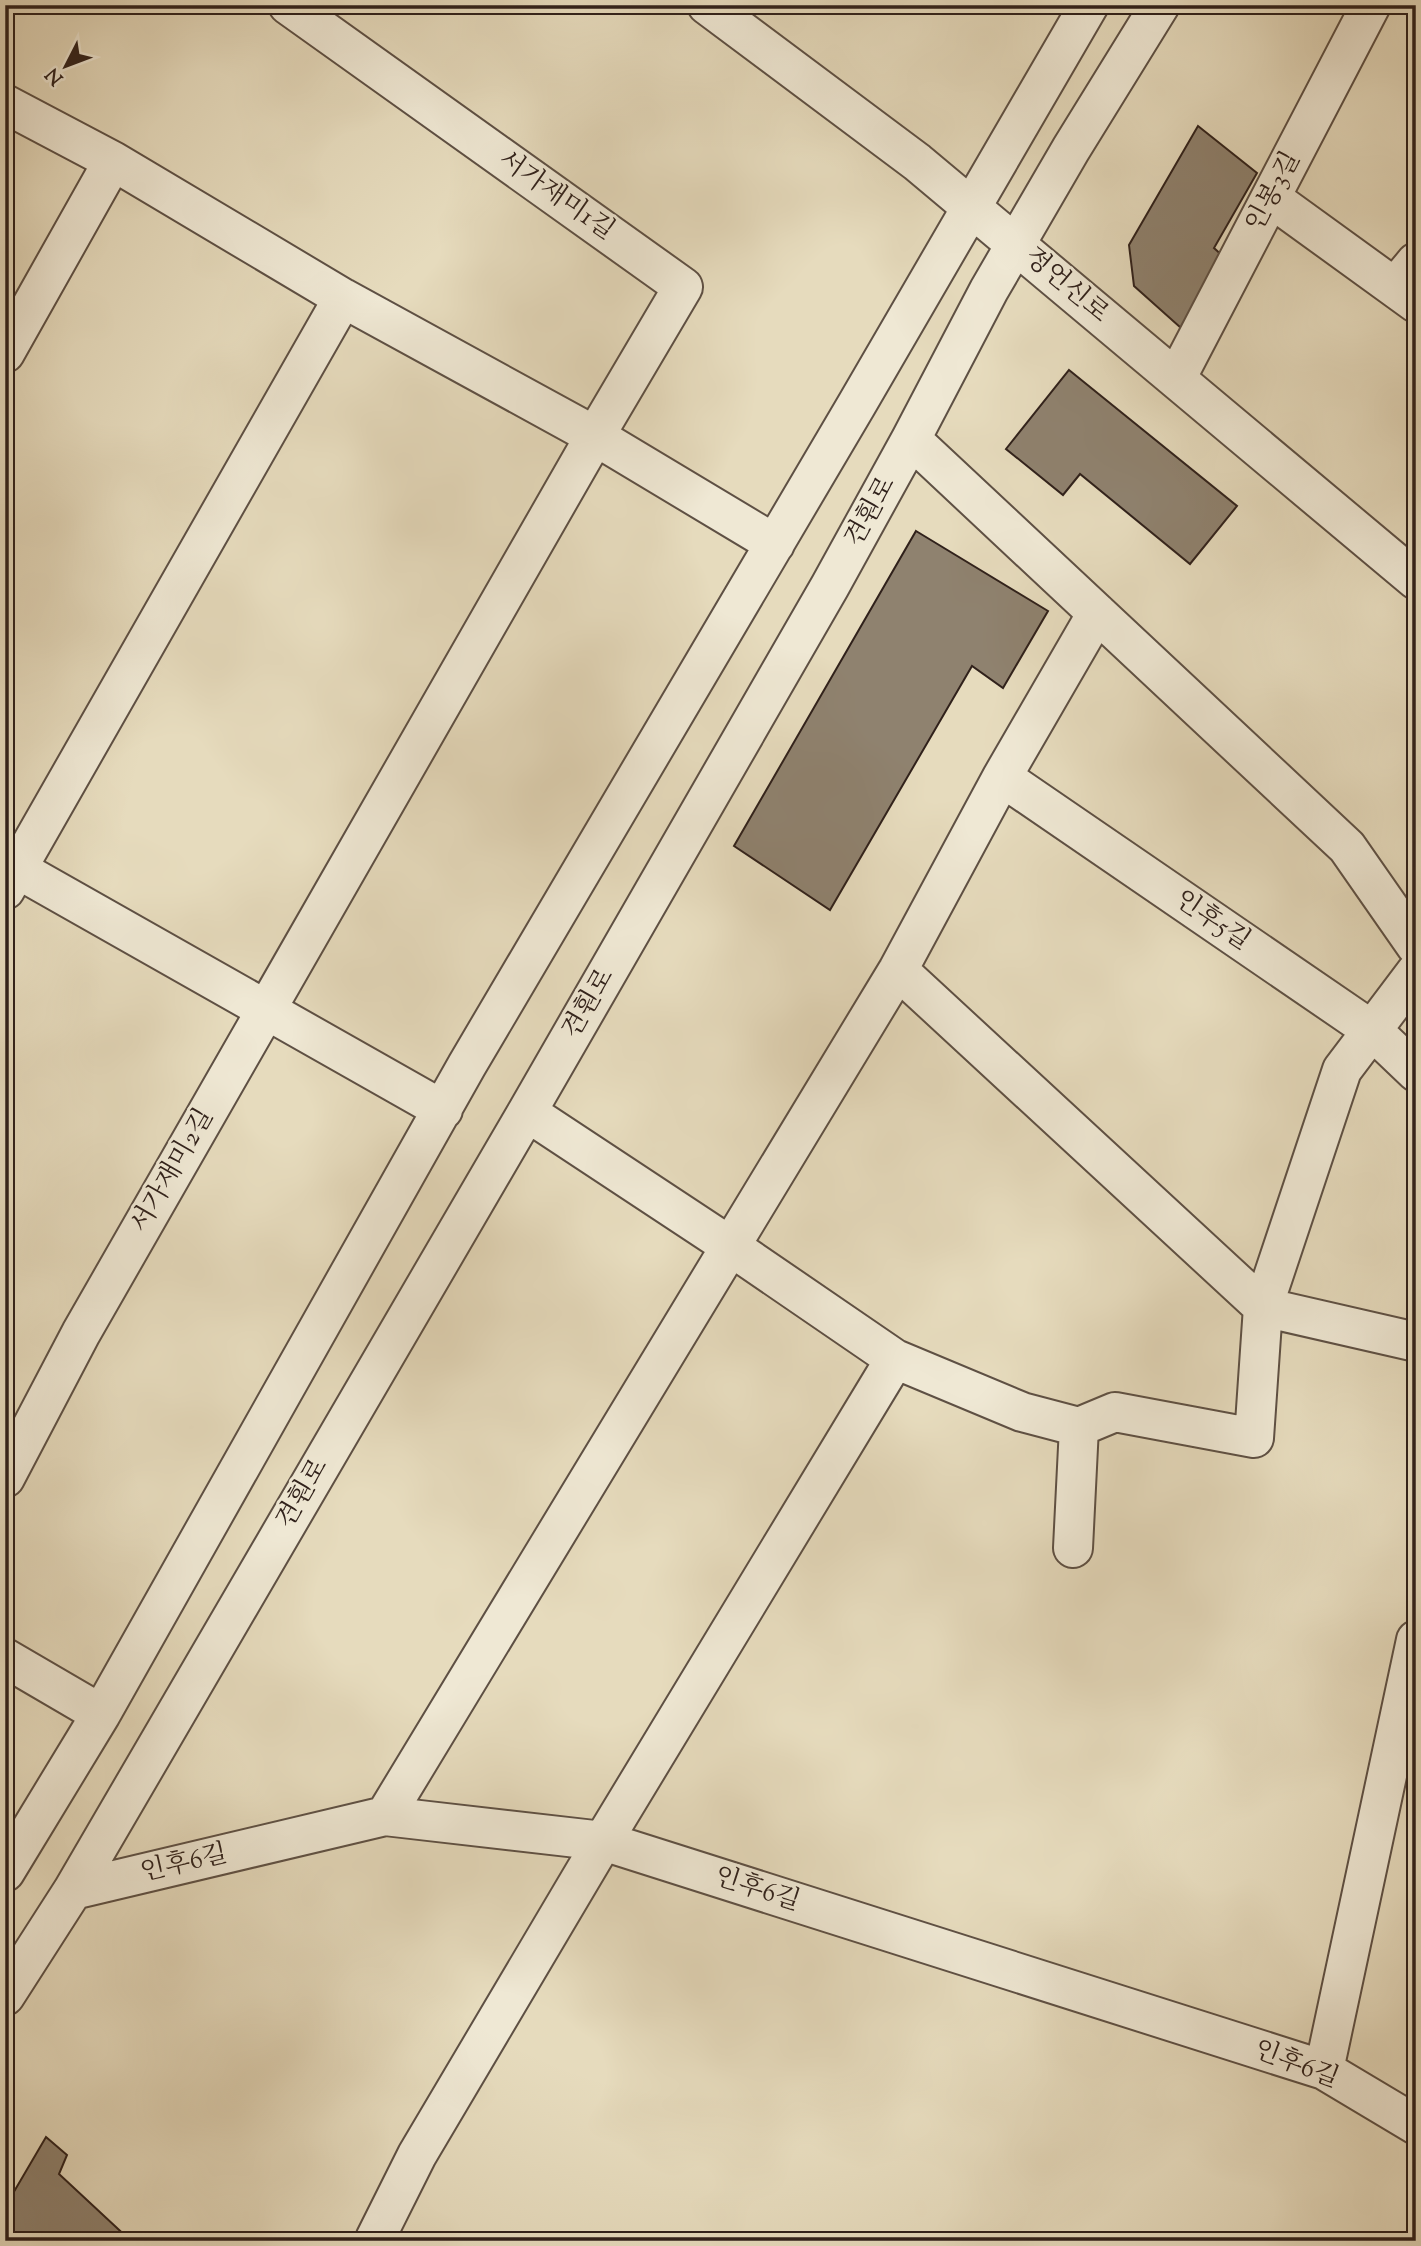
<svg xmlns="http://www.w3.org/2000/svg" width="1421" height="2246" viewBox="0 0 1421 2246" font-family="'Sorts Mill Goudy','Noto Serif KR',serif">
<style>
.building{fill:#8f826f;stroke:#30211b;stroke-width:2}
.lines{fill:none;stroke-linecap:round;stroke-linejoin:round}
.minor-casing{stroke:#5e5044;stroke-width:42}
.minor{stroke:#efe8d4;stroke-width:38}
.labels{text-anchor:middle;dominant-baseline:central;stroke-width:6;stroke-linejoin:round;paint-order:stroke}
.street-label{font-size:26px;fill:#30211b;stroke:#efe8d4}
</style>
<rect width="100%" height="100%" fill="#e6dbbd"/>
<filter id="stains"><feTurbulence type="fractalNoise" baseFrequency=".00286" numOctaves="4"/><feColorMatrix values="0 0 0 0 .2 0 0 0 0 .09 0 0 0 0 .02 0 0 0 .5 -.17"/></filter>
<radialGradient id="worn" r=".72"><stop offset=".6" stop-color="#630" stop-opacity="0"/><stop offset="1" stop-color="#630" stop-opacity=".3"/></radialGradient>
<path class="building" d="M1198,126L1257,173L1214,248L1225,258L1181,328L1134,286L1129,245Z
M1069,370L1237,506L1190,564L1080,474L1063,495L1006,449Z
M916,531L1048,611L1003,688L972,666L830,910L734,846Z
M46,2137L67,2155L59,2174L131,2241H5V2207Z"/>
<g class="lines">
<defs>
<path id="minor" d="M707,5L917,162L1416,580
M5,104L113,161L343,298L595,436L775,544
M1271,198L1416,303
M1396,286L1416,262
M5,353L113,161
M1177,377L1371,5
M911,439L1347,847L1416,946
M1002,777L1373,1031L1416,1072
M5,862L443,1110
M5,890L343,298
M898,970L1263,1307L1416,1342
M527,1112L730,1246L895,1359L1022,1412L1079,1427L1115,1412L1254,1438L1263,1307L1342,1070L1416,972
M5,1478L81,1333L595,436L683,287L288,5
M1073,1548L1079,1427
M5,1658L101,1714
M385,1816L898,970L1002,777L1097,613
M5,1872L101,1714L467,1065L857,404L1089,5
M73,1890L385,1816L603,1841L1324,2070L1416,2125
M5,1996L73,1890L527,1112L830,586L911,439L989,290L1071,149L1160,5
M1324,2070L1416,1640
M377,2241L375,2239L417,2155L603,1841L895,1359"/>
</defs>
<use href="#minor" class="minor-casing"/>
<use href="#minor" class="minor"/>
</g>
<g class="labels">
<g class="street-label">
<text transform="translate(1274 192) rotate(-62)">인봉3길</text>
<text transform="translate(556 196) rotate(35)">서가재미1길</text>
<text transform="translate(1066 286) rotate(40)">정언신로</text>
<text transform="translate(871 512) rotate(-61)">견훤로</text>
<text transform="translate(1212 921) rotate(34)">인후5길</text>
<text transform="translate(589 1004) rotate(-60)">견훤로</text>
<text transform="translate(173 1171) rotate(-60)">서가재미2길</text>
<text transform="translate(303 1494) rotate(-60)">견훤로</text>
<text transform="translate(184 1864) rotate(-13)">인후6길</text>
<text transform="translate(757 1890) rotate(18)">인후6길</text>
<text transform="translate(1296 2065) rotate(21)">인후6길</text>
</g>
</g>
<rect width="1421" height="2246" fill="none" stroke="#e6dbbd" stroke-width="28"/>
<rect x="7" y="7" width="1407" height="2232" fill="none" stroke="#30211b" stroke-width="3.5"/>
<rect x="14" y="14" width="1393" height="2218" fill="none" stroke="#30211b" stroke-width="2"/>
<g transform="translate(66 66) rotate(228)" stroke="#efe8d4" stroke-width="5" paint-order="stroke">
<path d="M0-5L12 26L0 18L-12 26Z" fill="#30211b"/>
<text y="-10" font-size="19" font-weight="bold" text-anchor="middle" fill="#30211b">N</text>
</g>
<rect width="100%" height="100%" filter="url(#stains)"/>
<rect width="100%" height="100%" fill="url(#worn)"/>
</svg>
